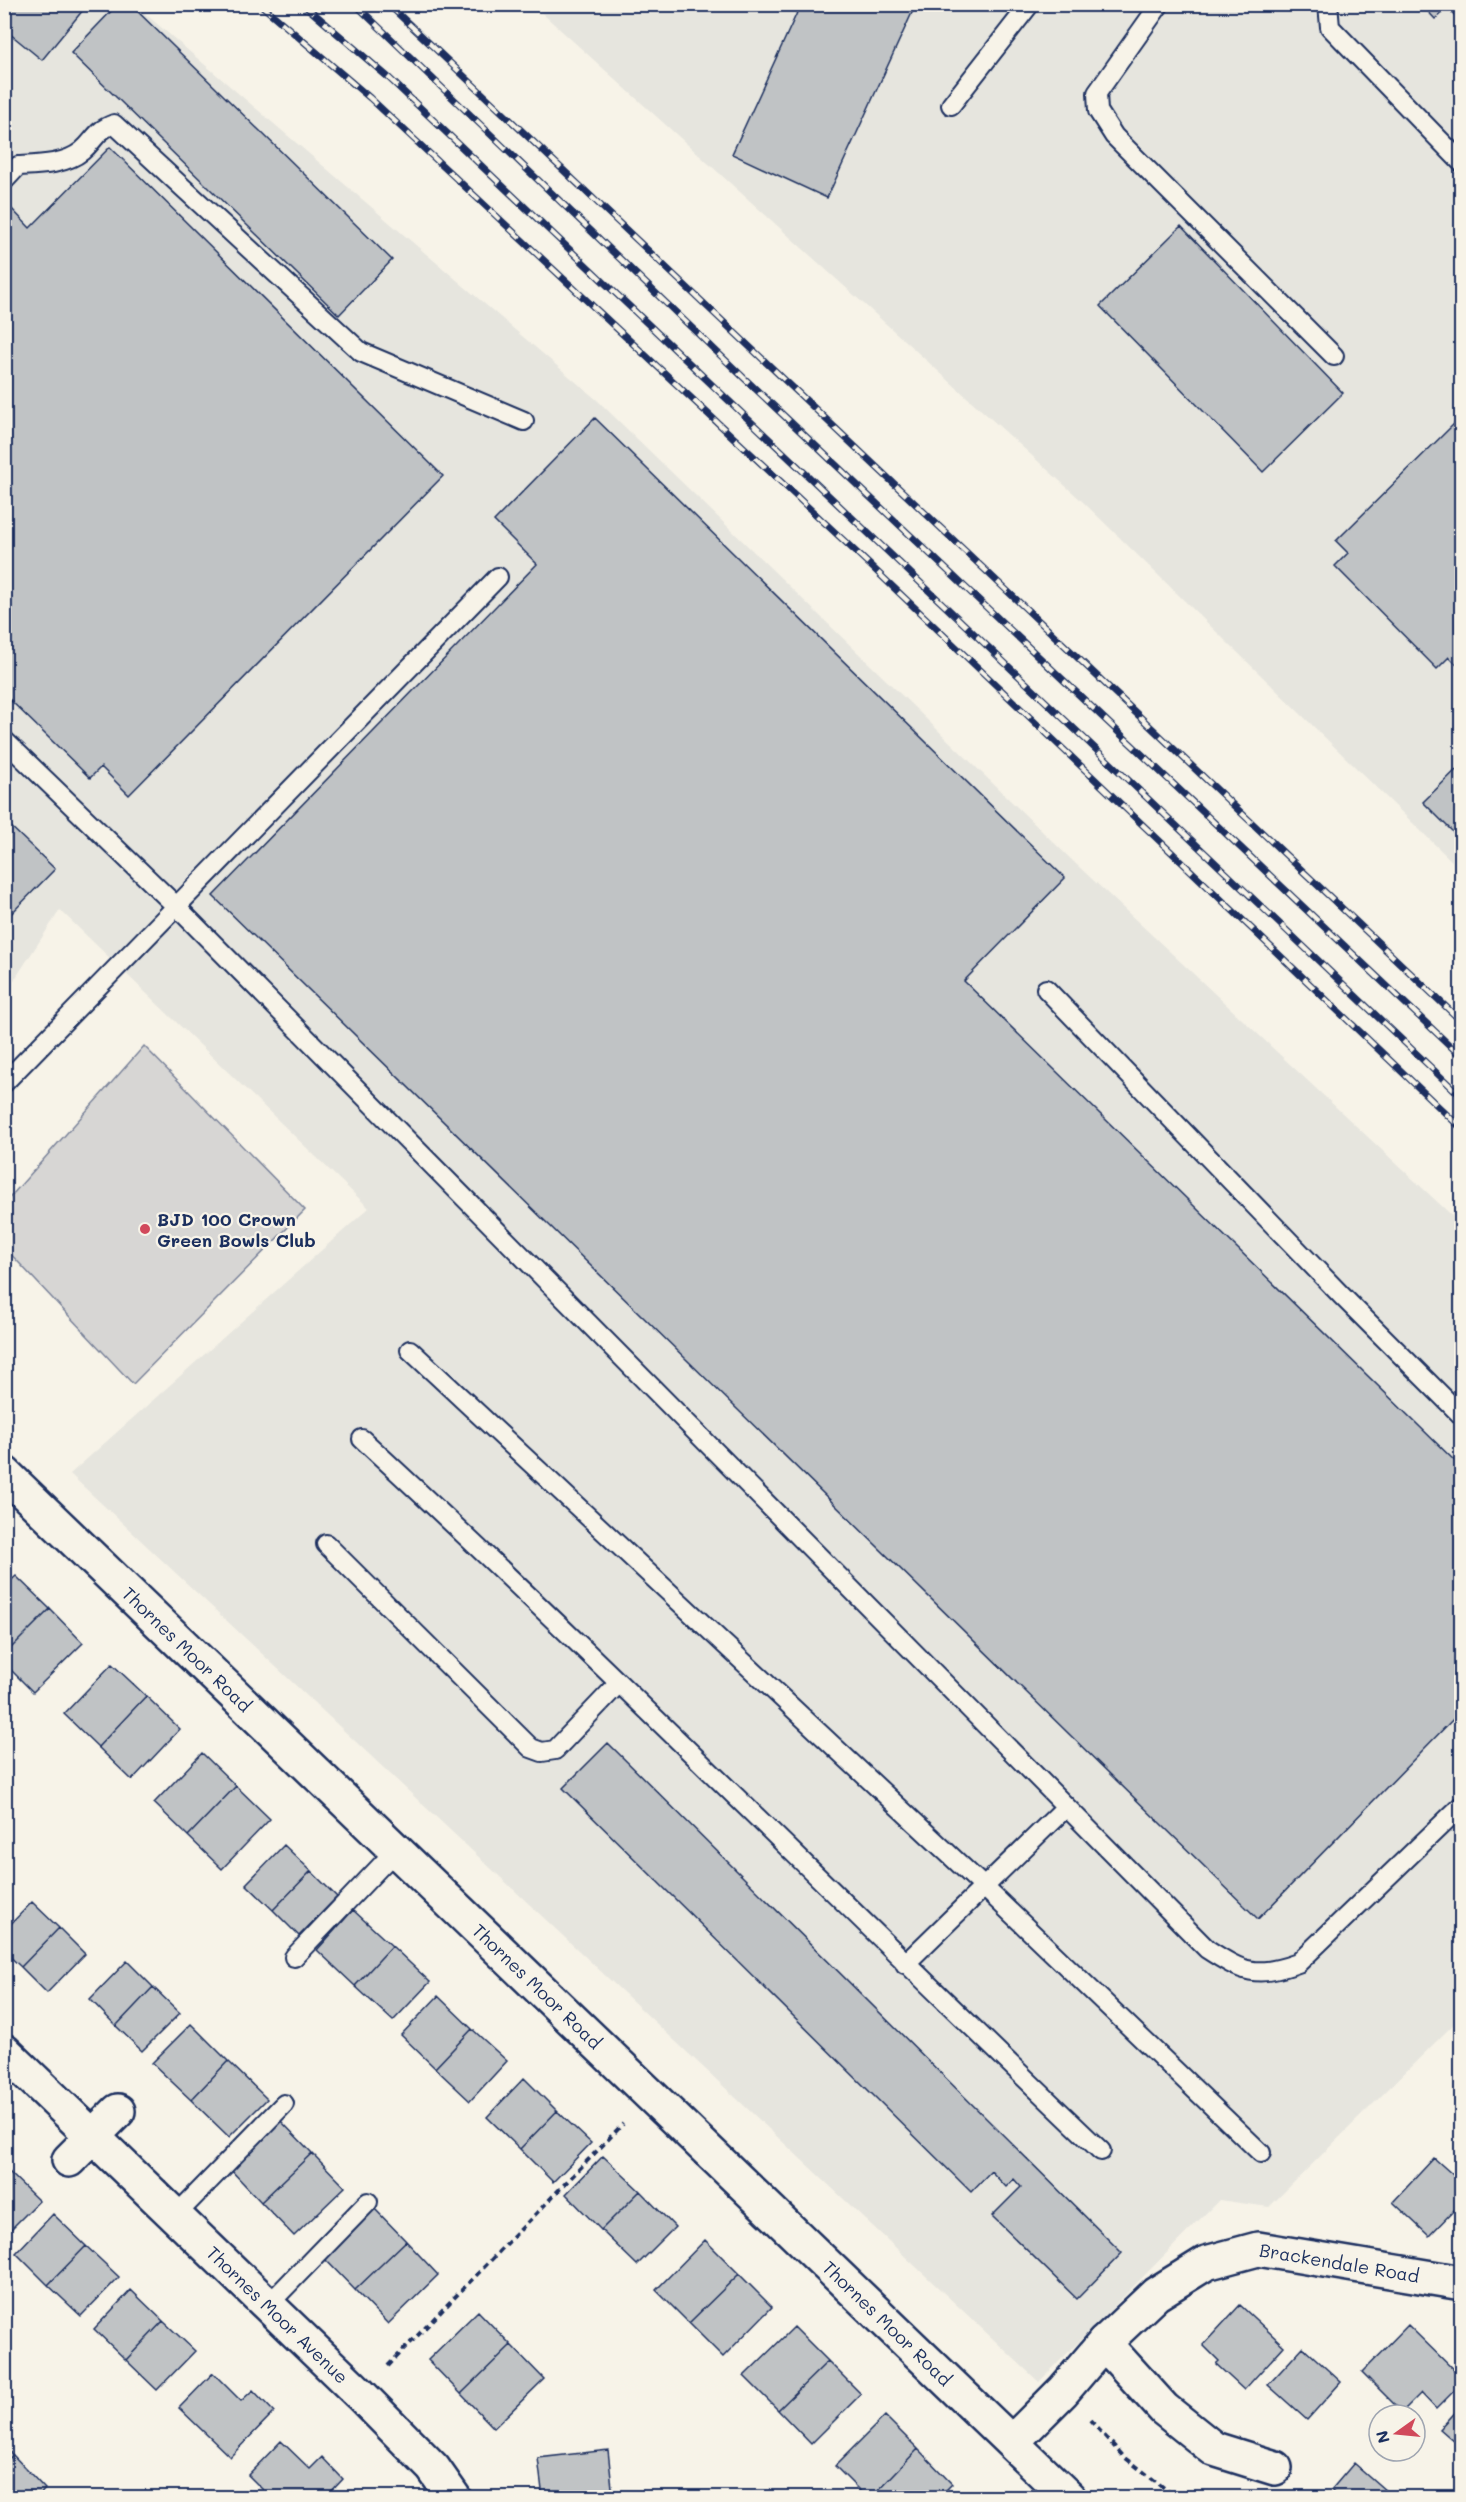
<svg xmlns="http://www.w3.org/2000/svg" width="1466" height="2502" viewBox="0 0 1466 2502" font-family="Mali,sans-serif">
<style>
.built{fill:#e6e5de}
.green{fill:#d7d6d4;stroke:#798299;stroke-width:1.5}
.building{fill:#c0c3c5;stroke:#1b2f5e;stroke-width:1.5}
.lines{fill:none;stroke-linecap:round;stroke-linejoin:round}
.lane-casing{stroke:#1b2f5e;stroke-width:22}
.street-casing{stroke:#1b2f5e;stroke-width:38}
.path{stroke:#1b2f5e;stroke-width:4;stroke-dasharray:6 4.5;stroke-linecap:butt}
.lane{stroke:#f7f3e8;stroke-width:18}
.street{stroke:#f7f3e8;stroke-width:33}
.rail-casing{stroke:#1b2f5e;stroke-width:7}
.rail{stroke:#f7f3e8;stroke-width:4.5;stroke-dasharray:14;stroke-linecap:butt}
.poi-dot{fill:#d1495b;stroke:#f7f3e8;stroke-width:2}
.labels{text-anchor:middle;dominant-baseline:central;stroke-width:4.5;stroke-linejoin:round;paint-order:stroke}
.poi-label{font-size:18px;font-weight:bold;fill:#1b2f5e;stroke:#f7f3e8;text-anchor:start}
.street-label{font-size:18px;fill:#1b2f5e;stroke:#f7f3e8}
</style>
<rect width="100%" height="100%" fill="#f7f3e8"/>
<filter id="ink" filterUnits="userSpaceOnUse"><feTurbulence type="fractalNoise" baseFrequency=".0167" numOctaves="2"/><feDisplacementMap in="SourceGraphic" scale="12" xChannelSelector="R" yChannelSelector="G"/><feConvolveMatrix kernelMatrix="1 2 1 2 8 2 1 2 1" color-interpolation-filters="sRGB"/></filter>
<g filter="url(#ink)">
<path class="built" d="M5,5H135L597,400L1077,865L1461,1224V2017L1269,2207L1219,2200L1039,2382L70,1474L369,1208L60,910L5,994Z
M533,5H1461V870L1081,500Z"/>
<path class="green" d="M144,1046L305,1210L133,1384L5,1248L4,1204Z"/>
<path class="building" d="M16,4H88L42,60L4,29V18Z
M118,4H130L392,260L339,315L71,53Z
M801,4H916L827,198L732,154Z
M1421,4H1462V22L1447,8L1435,19Z
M110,147L443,476L129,795L101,767L90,778L4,694V212L10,207L30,228Z
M1181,226L1343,393L1263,472L1100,306Z
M1462,416V670L1449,657L1437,669L1335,566L1348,553L1336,541Z
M595,418L1065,878L964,981L1462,1468V1710L1258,1919L213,896L537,564L494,521Z
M1462,764V833L1458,837L1423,802Z
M4,820L55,869L4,921Z
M16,1576L50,1609L4,1655V1587Z
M50,1609L83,1643L33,1692L4,1663V1655Z
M112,1664L146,1696L98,1747L64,1714Z
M146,1696L180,1729L132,1780L98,1747Z
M608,1743L1122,2253L1077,2299L992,2216L1021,2187L1014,2179L1006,2187L991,2171L971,2192L563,1788Z
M202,1753L236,1786L188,1836L154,1803Z
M236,1786L270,1819L222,1869L188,1836Z
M284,1845L311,1871L273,1910L246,1884Z
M311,1871L337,1897L299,1936L273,1910Z
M32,1902L59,1928L21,1967L4,1951V1931Z
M353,1910L392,1946L355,1986L317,1950Z
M59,1928L85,1954L47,1993L21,1967Z
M392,1946L430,1982L393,2021L355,1986Z
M127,1961L153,1987L116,2026L90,1999Z
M153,1987L180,2013L142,2051L116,2026Z
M438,1996L472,2029L435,2068L401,2035Z
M191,2024L228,2061L191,2100L152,2063Z
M472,2029L507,2061L470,2101L435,2068Z
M228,2061L267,2099L229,2137L191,2100Z
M524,2078L557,2111L520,2149L487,2117Z
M557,2111L591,2143L553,2182L520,2149Z
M279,2119L312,2153L261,2202L229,2168Z
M312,2153L345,2187L294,2236L261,2202Z
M603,2156L640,2191L601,2230L566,2194Z
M1434,2158L1462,2183V2202L1429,2236L1393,2202Z
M7,2170L39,2201L4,2236V2172Z
M640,2191L675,2227L637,2265L601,2230Z
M373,2207L406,2241L355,2290L322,2256Z
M53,2214L86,2246L48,2285L16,2253Z
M705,2240L739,2274L689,2323L656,2290Z
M406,2241L438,2275L388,2324L355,2290Z
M86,2246L119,2277L81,2316L48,2285Z
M739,2274L772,2307L723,2357L689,2323Z
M131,2290L163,2321L126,2360L94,2329Z
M1240,2305L1284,2346L1244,2390L1216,2364L1219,2361L1203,2345Z
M478,2311L511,2345L461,2394L428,2360Z
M163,2321L195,2351L157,2390L126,2360Z
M1408,2325L1462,2378V2383L1436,2409L1421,2393L1402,2412L1362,2372Z
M794,2327L828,2361L778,2410L744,2376Z
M511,2345L544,2379L494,2428L461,2394Z
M1303,2347L1341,2382L1307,2420L1268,2385Z
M828,2361L861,2394L811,2444L778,2410Z
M213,2373L241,2401L253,2390L274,2412L230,2457L179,2408Z
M1462,2405V2448L1440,2429Z
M885,2416L918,2449L871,2498H867L835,2466Z
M281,2441L310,2469L322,2457L343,2479L325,2498H271L248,2475Z
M4,2447L13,2455L4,2463Z
M918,2449L952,2484L938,2498H871Z
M608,2450L613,2497L543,2498L538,2458Z
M13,2455L45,2489L37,2498H4V2463Z
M1354,2463L1394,2498H1334L1336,2495L1331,2490Z"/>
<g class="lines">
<defs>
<path id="lane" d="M1160,4L1097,93L1098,111L1114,136L1334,356
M1328,4L1330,27L1462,163
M951,105L1030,4
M4,181L18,166C38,165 65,165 82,151C96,139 95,131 114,124L361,352L524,421
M4,740L176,906L1207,1949C1244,1973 1256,1978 1298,1963L1462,1805
M1046,989L1342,1296L1462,1416
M4,1083L498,577
M410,1350L984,1887L1261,2153
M362,1439C613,1671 853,1915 1101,2151
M326,1544L531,1748L542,1752L555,1750L619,1683
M294,1957L397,1849
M905,1964L1066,1807
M175,2216L284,2104
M268,2305L368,2202"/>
<g id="street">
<path id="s1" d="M4,1473L1069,2498"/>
<path id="s2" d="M4,2051L360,2394L433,2468L454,2498"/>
<path d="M69,2160L118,2111"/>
<path d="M1104,2343L1164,2409L1214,2449L1275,2468"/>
<path id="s3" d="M1012,2442L1063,2391L1104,2343L1156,2294L1206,2263L1258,2249L1462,2283"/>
</g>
</defs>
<use href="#lane" class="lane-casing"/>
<use href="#street" class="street-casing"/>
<path class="path" d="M388,2366L623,2124
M1090,2420L1123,2456L1177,2498"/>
<use href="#lane" class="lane"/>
<use href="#street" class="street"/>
<defs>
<path id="rail" d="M260,4L370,98L871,566L1462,1129
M303,4L389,78L1462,1097
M355,4L744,378L1462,1057
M388,4L1462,1022"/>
</defs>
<use href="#rail" class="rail-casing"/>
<use href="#rail" class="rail"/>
</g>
</g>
<circle class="poi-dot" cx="145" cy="1229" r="6"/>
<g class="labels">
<g class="poi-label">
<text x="157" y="1219">BJD 100 Crown<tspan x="157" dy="21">Green Bowls Club</tspan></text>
</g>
<g class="street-label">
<text stroke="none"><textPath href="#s1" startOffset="254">Thornes Moor Road</textPath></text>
<text stroke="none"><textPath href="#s1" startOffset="740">Thornes Moor Road</textPath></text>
<text stroke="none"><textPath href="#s3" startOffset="402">Brackendale Road</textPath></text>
<text stroke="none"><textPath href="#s2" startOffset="380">Thornes Moor Avenue</textPath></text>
<text stroke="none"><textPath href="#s1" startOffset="1226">Thornes Moor Road</textPath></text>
</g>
</g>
<rect width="1466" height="2502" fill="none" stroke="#f7f3e8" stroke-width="24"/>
<rect x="12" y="12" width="1442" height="2478" fill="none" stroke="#1b2f5e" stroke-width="2" filter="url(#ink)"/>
<g transform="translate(1397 2433) rotate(255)"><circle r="28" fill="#f7f3e8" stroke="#9fa5b1" stroke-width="1.5"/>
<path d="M0-4.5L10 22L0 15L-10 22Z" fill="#d1495b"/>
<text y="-9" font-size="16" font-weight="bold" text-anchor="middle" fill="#1b2f5e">N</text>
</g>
</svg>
